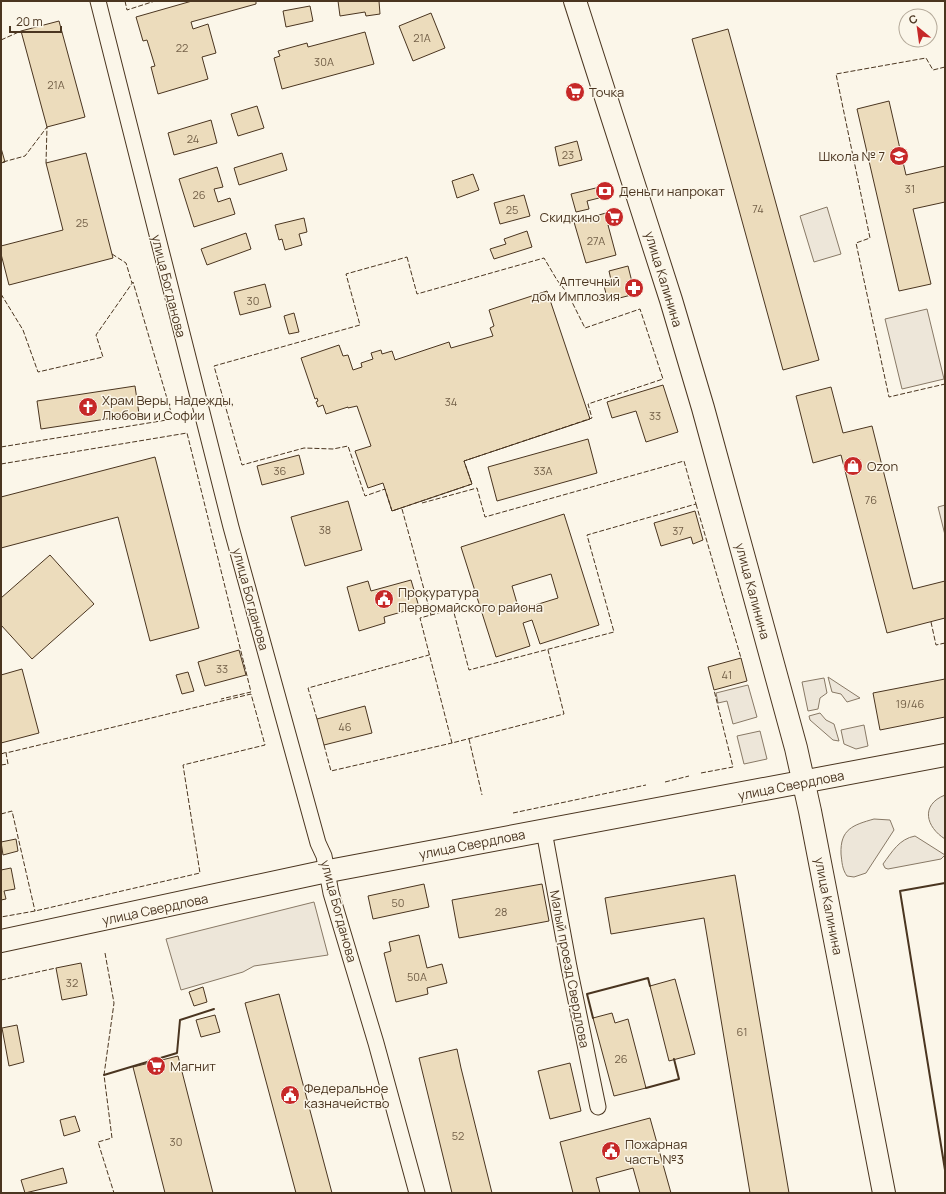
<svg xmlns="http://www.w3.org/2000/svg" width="946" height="1194" viewBox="0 0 946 1194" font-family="Manrope,sans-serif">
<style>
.green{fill:#ede6d9;stroke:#887966}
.building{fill:#ecdcbc;stroke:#4a3520;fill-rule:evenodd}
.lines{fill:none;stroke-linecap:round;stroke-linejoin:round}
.street-casing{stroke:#4a3520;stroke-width:17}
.primary-casing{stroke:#4a3520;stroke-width:24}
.street{stroke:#fbf6e9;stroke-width:15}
.primary{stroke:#fbf6e9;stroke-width:22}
.fence{stroke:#4a3520;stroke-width:1;stroke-dasharray:5 2;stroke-linecap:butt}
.wall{stroke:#4a3520;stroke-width:2}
.labels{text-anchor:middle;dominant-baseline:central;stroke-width:3;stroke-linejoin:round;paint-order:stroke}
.number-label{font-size:11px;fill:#725f47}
.poi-label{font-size:13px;fill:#4a3520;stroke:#fbf6e9;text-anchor:start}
.street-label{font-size:13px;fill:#4a3520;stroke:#fbf6e9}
</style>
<rect width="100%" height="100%" fill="#fbf6e9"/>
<path class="green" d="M827,207L841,254L814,262L800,216Z
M927,309L944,379L902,389L885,319Z
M945,505V535L938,507Z
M828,677L860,698L847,702L841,694L832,692Z
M824,678L827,693L820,698L818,709L808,711L802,682Z
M748,685L757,717L733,724L727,701L718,703L716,693Z
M820,713L826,720L834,724L839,741L833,740L810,720L809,716Z
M864,725L868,746L856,749L844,744L841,730Z
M760,731L767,759L744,764L737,736Z
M945,795V839C926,827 920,805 945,795Z
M874,819L890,820L894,830L866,873L854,877L847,876C842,869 842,862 841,854C840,829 853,825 874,819Z
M915,836L945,855L941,859L888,869L885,868L883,864C892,852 899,839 915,836Z
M314,902L328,955L254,966L243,972L181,990L166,939Z"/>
<path class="building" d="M192,1H256V4L191,22L193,29L208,24L216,53L202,57L208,79L158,94L151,67L155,66L147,40L143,41L136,17Z
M338,1H379L380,14L366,16L365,12L340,16Z
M310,6L313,21L286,27L283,11Z
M431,13L445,48L413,61L399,26Z
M59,21L85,117L47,127L21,31Z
M728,29L819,360L783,370L692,39Z
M365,32L374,64L282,89L274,58L280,56L278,51L307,43L308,47Z
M889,101L906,175L945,166V202L913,209L931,284L899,291L857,109Z
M257,106L264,128L238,136L231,114Z
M211,120L217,143L174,155L168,133Z
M577,141L582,160L559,166L555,147Z
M1,148L5,162L1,163Z
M86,153L113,258L9,285L1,254V246L63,230L46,163Z
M282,153L287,170L239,185L234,168Z
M217,167L223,187L214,189L218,202L230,198L235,214L194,227L179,179Z
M473,174L479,190L457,198L452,181Z
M604,186L607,196L587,201L589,209L576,212L571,194Z
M524,195L530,216L500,224L494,203Z
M613,211L616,222L608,225L616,255L586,263L574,222Z
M304,218L307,232L299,234L302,245L285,250L282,239L279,240L275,225Z
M527,231L532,247L494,259L490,249L506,244L504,239Z
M246,233L251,249L207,265L201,249Z
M628,266L635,294L608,301L603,282L611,280L609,271Z
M265,284L271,307L240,315L234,292Z
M547,291L590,419L464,461L472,484L392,511L383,483L368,488L355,451L371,446L357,406L348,408V407L326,414L323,405L318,407L316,402L318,401L317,398L315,399L301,358L339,345L343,356L348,355L353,370L362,367L361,363L373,359L371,353L381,350L382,354L392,351L395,360L449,342L451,348L493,336L490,328L494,326L489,310Z
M294,313L299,332L289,334L284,316Z
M663,385L678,432L646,442L636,411L612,418L607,402Z
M135,386L139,414L41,429L37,401Z
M831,387L843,433L872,426L913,589L945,581V618L887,633L841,455L813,463L796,396Z
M588,439L597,473L497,501L488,467Z
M299,455L304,474L262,485L257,466Z
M155,457L199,628L150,641L118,517L1,548V497Z
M348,501L362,550L305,566L291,517Z
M695,511L703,540L693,544L691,537L661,546L654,523Z
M564,514L599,625L540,644L532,620L523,623L530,646L496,657L461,547ZM551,574L558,598L519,610L512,586Z
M50,555L94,604L32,659L1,625V598Z
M411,580L419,607L384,617L385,623L359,631L347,587L368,581L371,591Z
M239,650L246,675L205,686L198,662Z
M741,658L747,681L714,690L708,667Z
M22,669L39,733L1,743V675Z
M188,672L194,691L182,694L176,675Z
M945,679V717L880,730L873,693Z
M365,706L372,733L324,745L317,719Z
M16,839L18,851L3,855L1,842Z
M11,868L15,889L4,891L6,899L1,900V870Z
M735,875L789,1193H750L704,918L611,934L605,898Z
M424,884L429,907L373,919L368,896Z
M542,884L549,921L459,938L452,900Z
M419,935L427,968L442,964L447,983L427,988L428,994L396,1002L384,953L391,951L389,942Z
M81,963L87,995L62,1000L56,968Z
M675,979L695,1054L669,1061L650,986Z
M203,987L207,1002L194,1006L189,992Z
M279,994L332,1193H296L245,1003Z
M612,1013L615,1023L628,1019L646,1088L614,1096L593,1018Z
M215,1015L220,1032L201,1037L196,1020Z
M17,1025L24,1062L9,1066L2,1028Z
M457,1049L461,1068L492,1193H452L419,1058Z
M178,1056L213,1193H165L133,1067Z
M570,1063L581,1111L550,1119L538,1071Z
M75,1116L80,1131L64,1136L60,1120Z
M650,1118L671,1193H640L633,1168L596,1178L600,1193H573L560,1142Z
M63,1168L67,1183L25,1193L21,1180Z"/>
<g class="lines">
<defs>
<path id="street" d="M98,1L231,527L318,843L324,856L331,893L376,1043L417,1193
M544,831L569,967L598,1107"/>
<path id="primary" d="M575,1L671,300L703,408L796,748L810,811L884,1193
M1,941L318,873L945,755"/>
</defs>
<use href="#street" class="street-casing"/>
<use href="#primary" class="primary-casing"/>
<use href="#street" class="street"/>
<use href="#primary" class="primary"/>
<path class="fence" d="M125,1L127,10L155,1
M1,40L21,31
M945,67L933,70L926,58L836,74L870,238L856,243L889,397L945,384
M3,162L25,156L47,127L46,163
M112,254L126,263L132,283
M407,257L417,294L544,258L557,280L568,294L585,328L640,309L663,379L588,404L592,418L464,461L472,484L392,511L385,489L365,496L348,446L333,449L304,448L242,465L214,366L360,325L346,274Z
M1,294L23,330L38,372L103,357L96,335L133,282L173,419L1,447
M1,464L187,433L251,692L221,699
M422,503L477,488L485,517L684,461L696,504L587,535L614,632L469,670L453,609L420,618L452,743L564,714L548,650
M696,504L741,658
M402,509L431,615
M931,622L936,645L945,643
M317,719L308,688L429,655
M469,739L482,795
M324,745L331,771L452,743
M1,754L7,752
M1,765L8,764L6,753L251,694L265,745L183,765L200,873L35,911L1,917
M701,773L733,767L714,690
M665,782L689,776
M513,813L646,785
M1,814L12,811L35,911
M105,953L114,1003L104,1075L112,1138L98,1142L114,1193
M1,980L56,968"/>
<path class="wall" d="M945,883L900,891L945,1170
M593,1018L587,994L648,978L650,986
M104,1075L177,1053L180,1020L214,1009
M646,1088L679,1079L674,1059"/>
</g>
<defs>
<symbol id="supermarket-disc" viewBox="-11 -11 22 22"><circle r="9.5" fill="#c62828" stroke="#fbf6e9"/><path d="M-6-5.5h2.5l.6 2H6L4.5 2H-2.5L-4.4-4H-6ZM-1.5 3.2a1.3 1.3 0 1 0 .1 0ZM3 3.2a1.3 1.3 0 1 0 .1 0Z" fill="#fff"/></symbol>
<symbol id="school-disc" viewBox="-11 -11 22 22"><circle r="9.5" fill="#c62828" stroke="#fbf6e9"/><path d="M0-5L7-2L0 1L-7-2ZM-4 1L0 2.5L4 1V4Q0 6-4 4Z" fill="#fff"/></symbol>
<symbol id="bank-disc" viewBox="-11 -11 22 22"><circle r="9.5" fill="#c62828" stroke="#fbf6e9"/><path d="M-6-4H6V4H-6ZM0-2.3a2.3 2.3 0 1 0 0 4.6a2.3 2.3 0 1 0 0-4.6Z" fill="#fff"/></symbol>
<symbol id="pharmacy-disc" viewBox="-11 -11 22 22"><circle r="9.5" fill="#c62828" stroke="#fbf6e9"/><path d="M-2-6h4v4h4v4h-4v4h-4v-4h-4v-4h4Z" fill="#fff"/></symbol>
<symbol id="church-disc" viewBox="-11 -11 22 22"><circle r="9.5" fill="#c62828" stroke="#fbf6e9"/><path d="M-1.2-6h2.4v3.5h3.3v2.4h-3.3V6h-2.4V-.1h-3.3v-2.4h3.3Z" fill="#fff"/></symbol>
<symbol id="shop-disc" viewBox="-11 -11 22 22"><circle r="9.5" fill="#c62828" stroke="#fbf6e9"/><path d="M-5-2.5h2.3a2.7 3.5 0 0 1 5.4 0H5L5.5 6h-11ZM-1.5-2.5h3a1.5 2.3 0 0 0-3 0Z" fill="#fff"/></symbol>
<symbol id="civic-disc" viewBox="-11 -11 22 22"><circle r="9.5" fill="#c62828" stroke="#fbf6e9"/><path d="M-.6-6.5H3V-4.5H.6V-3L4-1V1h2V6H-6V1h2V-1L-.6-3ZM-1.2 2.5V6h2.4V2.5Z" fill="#fff"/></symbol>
</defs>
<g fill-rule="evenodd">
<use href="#supermarket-disc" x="564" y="81" width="22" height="22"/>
<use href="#school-disc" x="888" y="145" width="22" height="22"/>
<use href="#bank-disc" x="594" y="180" width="22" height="22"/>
<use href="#supermarket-disc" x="603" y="206" width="22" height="22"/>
<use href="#pharmacy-disc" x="623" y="277" width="22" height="22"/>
<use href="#church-disc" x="77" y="396" width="22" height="22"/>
<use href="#shop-disc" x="842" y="455" width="22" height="22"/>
<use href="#civic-disc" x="373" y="588" width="22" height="22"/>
<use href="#supermarket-disc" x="145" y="1055" width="22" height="22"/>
<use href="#civic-disc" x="279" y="1084" width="22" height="22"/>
<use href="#civic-disc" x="600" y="1140" width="22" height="22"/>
</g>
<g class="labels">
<g class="number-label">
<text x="422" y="37">21А</text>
<text x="182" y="47">22</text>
<text x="324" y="61">30А</text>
<text x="56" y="84">21А</text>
<text x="193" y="138">24</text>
<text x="568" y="154">23</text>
<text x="910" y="188">31</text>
<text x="199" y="194">26</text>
<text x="758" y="208">74</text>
<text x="512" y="209">25</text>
<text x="82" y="222">25</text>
<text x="596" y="240">27А</text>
<text x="253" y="300">30</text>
<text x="451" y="401">34</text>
<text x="655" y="415">33</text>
<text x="280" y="470">36</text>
<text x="543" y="470">33А</text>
<text x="871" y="499">76</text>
<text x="325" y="529">38</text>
<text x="678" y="530">37</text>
<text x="222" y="668">33</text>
<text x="727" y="674">41</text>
<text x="910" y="703">19/46</text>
<text x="345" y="726">46</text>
<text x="398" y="902">50</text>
<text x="501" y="911">28</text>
<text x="417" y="976">50А</text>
<text x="72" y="982">32</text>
<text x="742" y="1031">61</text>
<text x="621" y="1058">26</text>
<text x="458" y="1135">52</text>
<text x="176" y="1141">30</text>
</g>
<g class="poi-label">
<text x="589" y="92">Точка</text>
<text x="885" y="156" text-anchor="end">Школа № 7</text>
<text x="619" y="191">Деньги напрокат</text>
<text x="600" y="217" text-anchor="end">Скидкино</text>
<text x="620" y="281" text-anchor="end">Аптечный<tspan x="620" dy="15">дом Имплозия</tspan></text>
<text x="102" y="400">Храм Веры, Надежды,<tspan x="102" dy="15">Любови и Софии</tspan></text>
<text x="867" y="466">Ozon</text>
<text x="398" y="592">Прокуратура<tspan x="398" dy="15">Первомайского района</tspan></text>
<text x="170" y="1066">Магнит</text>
<text x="304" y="1088">Федеральное<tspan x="304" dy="15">казначейство</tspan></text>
<text x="625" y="1144">Пожарная<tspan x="625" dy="15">часть №3</tspan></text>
</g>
<g class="street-label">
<text transform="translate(664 279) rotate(73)">улица Калинина</text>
<text transform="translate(169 286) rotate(76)">улица Богданова</text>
<text transform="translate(753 591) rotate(75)">улица Калинина</text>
<text transform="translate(251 599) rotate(75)">улица Богданова</text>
<text transform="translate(791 785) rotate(-11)">улица Свердлова</text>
<text transform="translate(472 844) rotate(-11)">улица Свердлова</text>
<text transform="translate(829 906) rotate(79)">улица Калинина</text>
<text transform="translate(155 909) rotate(-12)">улица Свердлова</text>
<text transform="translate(339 911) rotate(75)">улица Богданова</text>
<text transform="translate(570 969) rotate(79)">Малый проезд Свердлова</text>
</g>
</g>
<rect width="946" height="1194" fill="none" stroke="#4a3520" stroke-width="4"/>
<g transform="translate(918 28) rotate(331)"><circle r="19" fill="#fbf6e9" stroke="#b4a999"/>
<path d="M0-3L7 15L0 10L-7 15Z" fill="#c62828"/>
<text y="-6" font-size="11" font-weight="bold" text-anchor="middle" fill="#4a3520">С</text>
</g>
<path d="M10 26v6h51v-6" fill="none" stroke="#4a3520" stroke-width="2"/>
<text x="16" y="26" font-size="12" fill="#4a3520" stroke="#fbf6e9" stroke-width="3" paint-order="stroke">20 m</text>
</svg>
